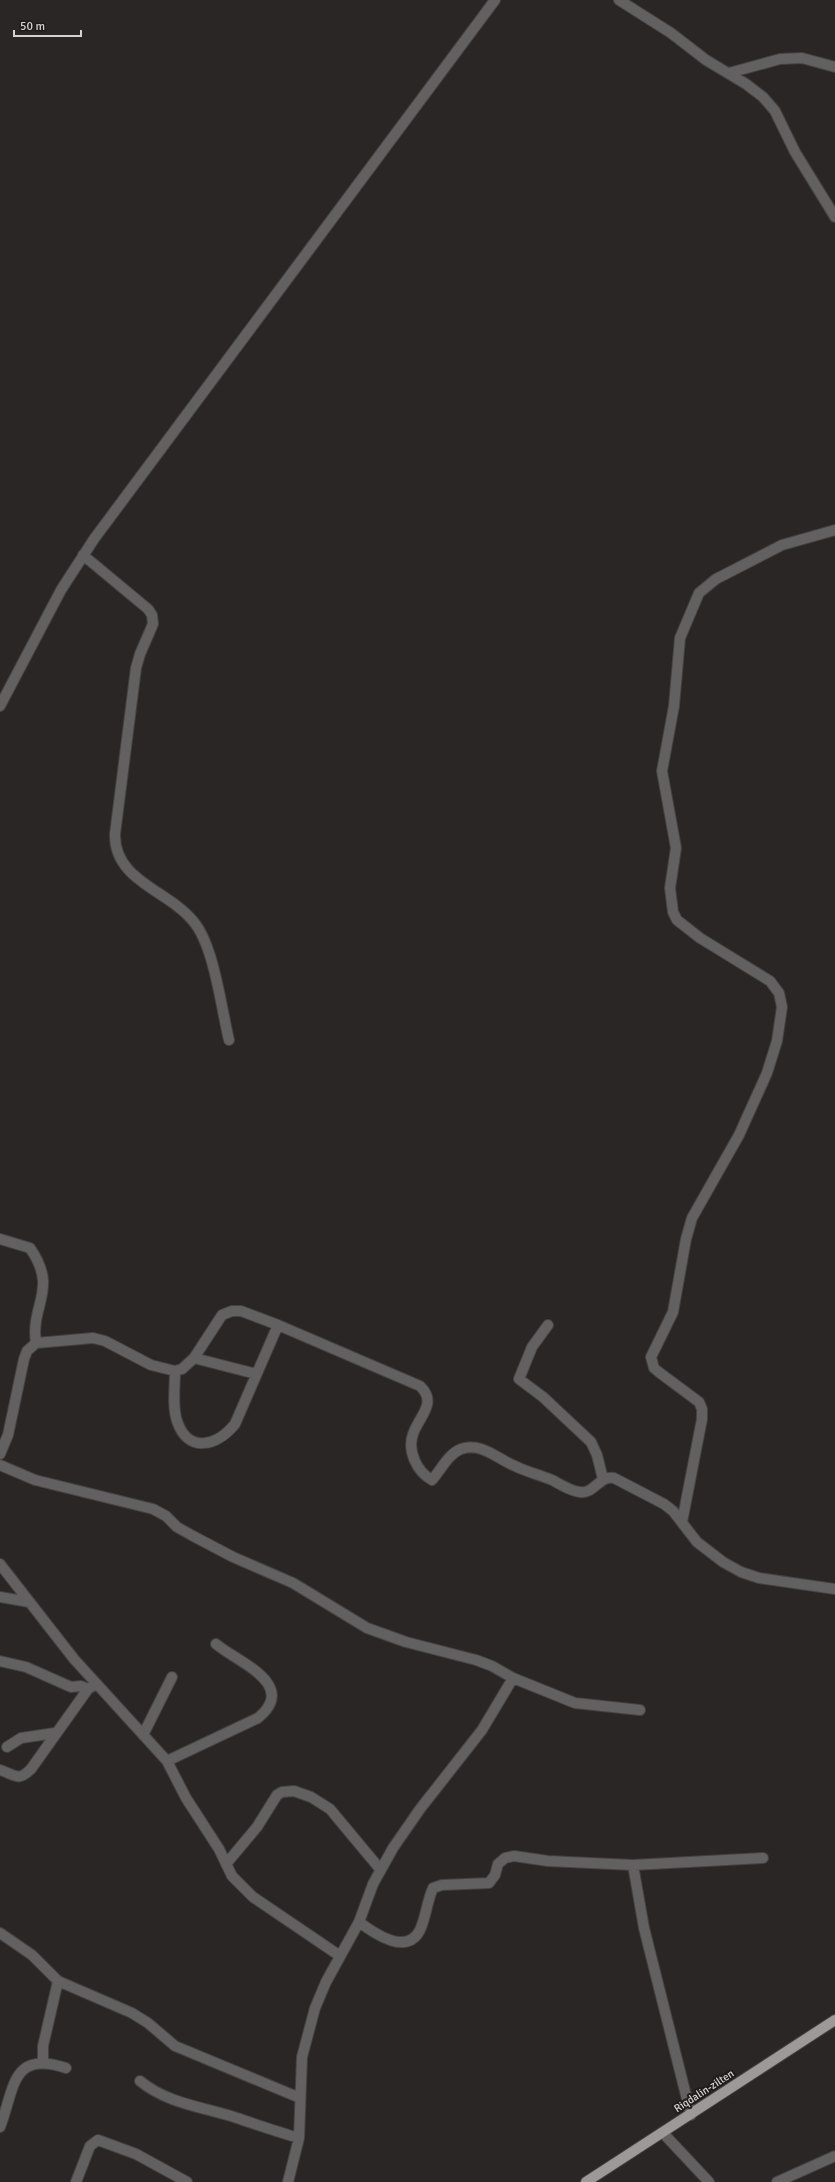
<svg xmlns="http://www.w3.org/2000/svg" width="835" height="2182" viewBox="0 0 835 2182" font-family="Signika,sans-serif">
<style>
.lines{fill:none;stroke-linecap:round;stroke-linejoin:round}
.minor-casing{stroke:#464242;stroke-width:12}
.major-casing{stroke:#464242;stroke-width:12}
.minor{stroke:#626060;stroke-width:10}
.major{stroke:#9d9999;stroke-width:10}
.labels{text-anchor:middle;dominant-baseline:central;stroke-width:4;stroke-linejoin:round;paint-order:stroke}
.street-label{font-size:11px;fill:#d6d3d3;stroke:#201c1c}
</style>
<rect width="100%" height="100%" fill="#2a2626"/>
<g class="lines">
<defs>
<path id="minor" d="M619,0L671,33L706,60L746,84L763,97L775,111L795,152L835,217
M729,73L780,59L802,58L835,67
M83,555L148,609L152,615L153,624L140,654L136,668L115,834C114,881 168,890 193,921C214,945 221,1007 229,1040
M0,706L61,590L94,539L495,0
M0,1239L30,1248C59,1290 30,1304 36,1343
M548,1325L532,1347L519,1379L543,1397L591,1442L597,1455L603,1479
M194,1358L256,1374
M175,1371C175,1386 172,1406 177,1421C188,1454 217,1446 235,1424L278,1325
M0,1454L8,1435L24,1359L27,1351L36,1343L93,1338L105,1341L151,1365L175,1371L182,1369L194,1358L222,1315L232,1311H241L278,1325L420,1386C438,1403 419,1416 413,1434C407,1451 417,1472 432,1480C441,1470 448,1454 461,1449C482,1442 497,1459 515,1466C527,1472 540,1475 552,1480C560,1484 570,1491 580,1492C595,1494 599,1475 614,1478L664,1504L673,1511L697,1542L723,1562L741,1572L759,1578L835,1589
M0,1465L35,1480L153,1509L166,1516L177,1527L193,1536L233,1557L293,1583L367,1628L406,1642L476,1660L492,1666L513,1678L575,1703L640,1710
M682,1522L702,1419V1409L699,1402L660,1373L654,1368L651,1357L673,1312L686,1239L692,1218L739,1135L767,1073L777,1041L782,1007L779,993L770,981L700,938L677,920L673,912L670,888L676,848L662,771L674,706L680,638L699,593L716,579L782,545L835,530
M0,1564L74,1659L167,1761L186,1798L219,1849L232,1876L253,1897L340,1956
M0,1597L29,1602
M0,1661L26,1667L71,1687L81,1686L88,1689
M143,1735L172,1677
M7,1747L21,1738L55,1733
M167,1761L258,1718C299,1684 237,1662 216,1644
M0,1770C16,1775 18,1782 31,1769L88,1689L97,1684
M226,1864L257,1827L277,1795L282,1792L294,1791L311,1797L330,1809L380,1869
M633,1865L644,1928L691,2115
M359,1922C375,1934 407,1956 420,1930C426,1917 427,1901 433,1888L442,1885L489,1883L495,1875L498,1864L505,1858L514,1856L548,1861L633,1865L763,1858
M0,1933L32,1955L58,1981L132,2013L148,2023L175,2046L300,2098
M43,2063V2046L58,1981
M140,2081C168,2104 204,2107 237,2118C258,2125 278,2132 299,2138
M0,2127C15,2088 11,2050 66,2068
M663,2133L709,2182
M76,2182L90,2146L98,2140L136,2154L187,2182
M288,2182L299,2138L302,2057L315,2008L326,1982L359,1922L373,1884L393,1848L420,1809L482,1730L513,1678
M777,2182L835,2156"/>
<path id="major" d="M586,2182L835,2020"/>
</defs>
<use href="#minor" class="minor-casing"/>
<use href="#major" class="major-casing"/>
<use href="#minor" class="minor"/>
<use href="#major" class="major"/>
</g>
<g class="labels">
<g class="street-label">
<text transform="translate(704 2091) rotate(-33)">Riqdalin-zilten</text>
</g>
</g>
<path d="M14 30v6h67v-6" fill="none" stroke="#d6d3d3" stroke-width="2"/>
<text x="20" y="30" font-size="12" fill="#d6d3d3" stroke="#201c1c" stroke-width="3" paint-order="stroke">50 m</text>
</svg>
